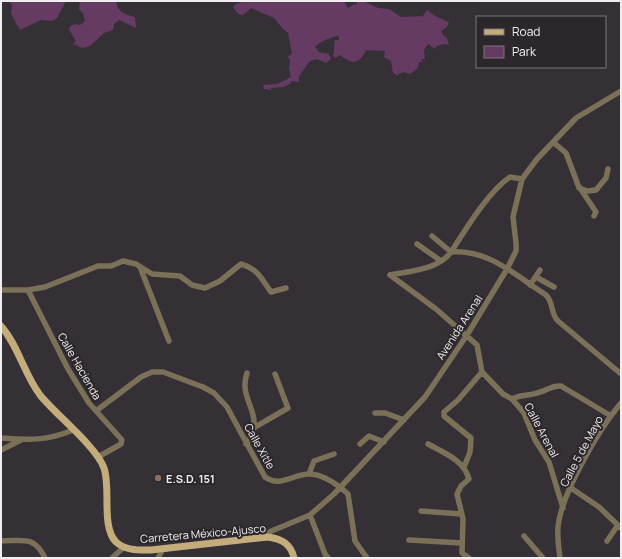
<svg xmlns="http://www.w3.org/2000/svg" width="622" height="559" viewBox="0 0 622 559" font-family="Manrope,sans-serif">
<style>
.green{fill:#653b63}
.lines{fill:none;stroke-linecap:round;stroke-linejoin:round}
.minor{stroke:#7b7058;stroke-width:5.5}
.major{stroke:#c4ad7b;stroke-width:7}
.education-dot{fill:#8d6e63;stroke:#2b272b;stroke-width:1.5}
.labels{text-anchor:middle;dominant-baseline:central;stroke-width:4;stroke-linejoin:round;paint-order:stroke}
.street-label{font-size:11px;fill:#f1eef1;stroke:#2b272b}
.poi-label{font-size:11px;font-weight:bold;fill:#f1eef1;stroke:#2b272b;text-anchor:start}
</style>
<rect width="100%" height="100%" fill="#353035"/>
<path class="green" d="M9,1H66L57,18L52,21L41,20L20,30L11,14L12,5Z
M80,1H116C118,13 125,14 135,17L136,28L119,20L114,24L113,30L104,33L90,46L82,48L73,44L76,41L69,30L70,26L76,24L80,25L85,21L83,13L79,9Z
M245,1H344L348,8L354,4L356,5L357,2L363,1L378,8L389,9L401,17L423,16L427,10L435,16L449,22L447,27L441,31L444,36L447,38L449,45L444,44L437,46L435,49L428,44L424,50L425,59H421L423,62H419L418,68L410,74L403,72L397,75L393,73L391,61L384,57L385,51L366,50C359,64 353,65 340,55L335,58L333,56C335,50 333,46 335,40H339V36C333,36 319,42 315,47L319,52L329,54L331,59L326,63L317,59L310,61L299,76V82L291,81L290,84L283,87L270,88L272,90L264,89L263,85L277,84L291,77L289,68L290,59L287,57L292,54L288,33L283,29L274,18L251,8L243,15L238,14L233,7L236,4Z"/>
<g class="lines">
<path class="minor" d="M553,142L566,153L578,185L596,212L594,216
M579,188L588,191L596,190L606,178L608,169
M432,236L451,252C466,229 488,192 510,177L522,179
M417,244L441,261
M140,267L169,341
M390,275L436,309L477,345L482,372L503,394L512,399L524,413L535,440L549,462L563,508
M390,275C410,271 438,270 451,252C489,249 516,276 546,295C554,303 550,313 558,321L621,374
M536,277L554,287
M530,285L540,270
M1,290H28L45,287L98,266H111L123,261L136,264L152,274L180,276L192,285L205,288L220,281L241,264C258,269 261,278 271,292L286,288
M28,290L68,369L89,403L122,440L121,444L98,457
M512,399C521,394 531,396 540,392C548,390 552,385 561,386L611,416
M96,411L141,377L152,372H163L203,387L214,393L227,407L265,477C280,488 293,474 309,474C324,474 338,485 348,494L355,541L367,558
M375,413H385L404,420
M255,427L288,408L275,374
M1,438C29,440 47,441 73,430
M246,444C268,414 237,402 247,373
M360,444L369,436L384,442
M428,444C444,453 464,460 469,479L461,486L457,494L463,519L462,553L469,558
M1,450L21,440
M464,467L470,452L471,438L444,416V412L458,400L482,372
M309,474L314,461L334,454
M571,488L599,507L621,528
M421,511L461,514
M310,515L325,554L328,558
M524,536L543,558
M257,537L310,515L334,494L425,397L467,335L507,269L516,251V243L513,217L522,179L537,159L576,118L621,91
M409,540L462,543
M1,541C23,541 34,535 45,558
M607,541L618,525
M112,558L124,547
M158,558L163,549
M560,558C559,548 557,537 558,527C561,494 599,429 621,403"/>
<path class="major" d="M1,326C18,345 24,374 40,395C56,415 96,446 104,468C111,488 101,527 116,542C126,551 139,550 151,550L268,537C282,539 291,544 294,558"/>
</g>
<circle class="education-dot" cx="158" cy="478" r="4"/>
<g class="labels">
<g class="street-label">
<text transform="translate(459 327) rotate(-57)">Avenida Arenal</text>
<text transform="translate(80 366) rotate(60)">Calle Hacienda</text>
<text transform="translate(542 430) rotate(62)">Calle Arenal</text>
<text transform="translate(260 446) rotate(61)">Calle Xitle</text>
<text transform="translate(581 451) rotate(-62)">Calle 5 de Mayo</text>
<text transform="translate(203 533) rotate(-5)">Carretera México-Ajusco</text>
</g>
<g class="poi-label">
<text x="166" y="478">E.S.D. 151</text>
</g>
</g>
<rect width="622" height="559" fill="none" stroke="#f1eef1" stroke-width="4"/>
<rect x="476" y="16" width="130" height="52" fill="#2b272b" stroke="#7a777a"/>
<rect x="484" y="29" width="20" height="6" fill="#c4ad7b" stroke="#7a777a"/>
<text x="512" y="36" font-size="12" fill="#f1eef1">Road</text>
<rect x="484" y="46" width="20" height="12" fill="#653b63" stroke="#7a777a"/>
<text x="512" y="56" font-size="12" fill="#f1eef1">Park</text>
</svg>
